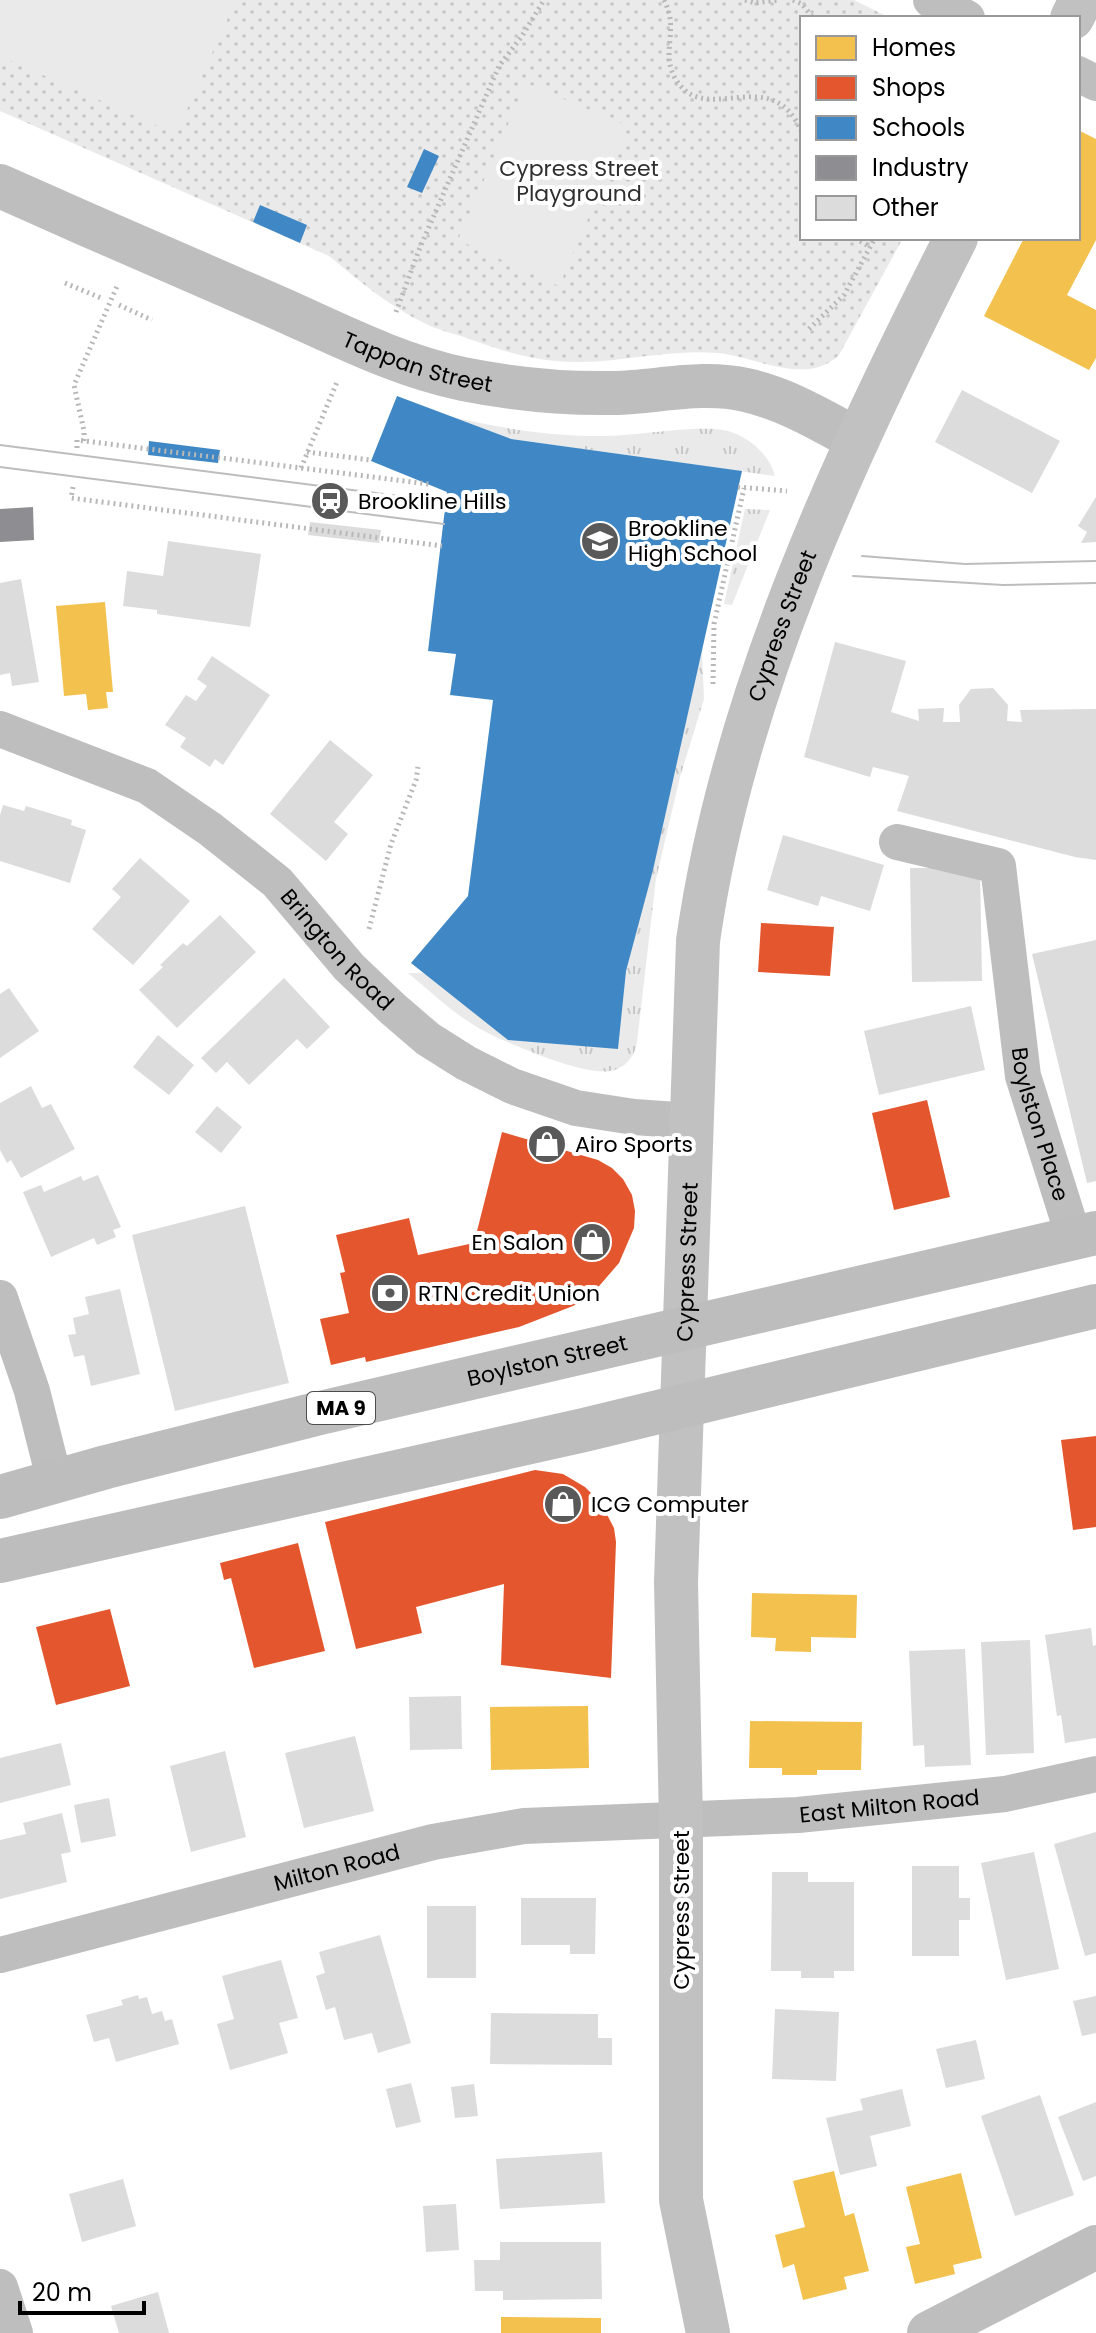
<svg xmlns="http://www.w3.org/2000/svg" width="1096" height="2333" viewBox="0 0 1096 2333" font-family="Poppins,sans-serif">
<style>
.grass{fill:url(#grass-tufts)}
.park{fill:url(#park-dots)}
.pitch{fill:#eaeaea}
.homes{fill:#f2c14e}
.shops{fill:#e4572e}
.schools{fill:#3f88c5}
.industry{fill:#8d8d92}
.building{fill:#dcdcdc}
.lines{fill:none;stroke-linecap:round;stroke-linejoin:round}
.path{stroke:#b8b8b8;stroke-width:5;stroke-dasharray:2 4;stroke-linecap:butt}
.minor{stroke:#bebebe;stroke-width:36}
.tertiary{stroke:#bebebe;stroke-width:44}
.secondary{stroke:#c1c1c1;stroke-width:44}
.trunk{stroke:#bdbdbd;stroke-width:44}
.tram{stroke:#bdbdbd;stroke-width:2}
.labels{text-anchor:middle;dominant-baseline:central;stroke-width:8;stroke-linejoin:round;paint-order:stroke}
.shield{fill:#fff;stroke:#4c4c4c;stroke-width:2}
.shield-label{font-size:20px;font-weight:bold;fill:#000}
.park-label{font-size:22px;fill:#2f2f2f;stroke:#fff}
.street-label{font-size:22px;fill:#000;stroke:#fff}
.poi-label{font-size:22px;fill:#000;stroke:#fff;text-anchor:start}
</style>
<defs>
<pattern id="grass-tufts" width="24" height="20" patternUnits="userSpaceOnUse" patternTransform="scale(2)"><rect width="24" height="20" fill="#eaeaea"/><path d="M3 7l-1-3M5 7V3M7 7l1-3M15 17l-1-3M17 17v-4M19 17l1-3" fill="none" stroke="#c7c7c7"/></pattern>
<pattern id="park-dots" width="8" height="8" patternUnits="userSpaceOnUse" patternTransform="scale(2)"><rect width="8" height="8" fill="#eaeaea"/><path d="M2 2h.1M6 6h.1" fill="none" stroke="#c7c7c7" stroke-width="1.8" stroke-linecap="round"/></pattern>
</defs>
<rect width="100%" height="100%" fill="#fff"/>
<path class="grass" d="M453,417C503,429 554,437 605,436C639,436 698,424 728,431C749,437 770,455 775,476L511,439Z
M745,509L770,510L732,605L724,604Z
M702,649L704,699L680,777L656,879L637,1042C635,1056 625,1069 610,1071C583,1076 507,1043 482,1030C455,1015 431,992 408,973L626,971Z"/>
<path class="park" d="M0,0H854L890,18H802V238H903L839,355C806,387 755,356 717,353C672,349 627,361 583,362C538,363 505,352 464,337C451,333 436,329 424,323C389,306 358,280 329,256L0,111Z"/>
<path class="pitch" d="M0,0H236L176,134L0,56Z
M526,83L628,126L559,286L458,240Z"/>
<path class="homes" d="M1080,131L1096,139V240L1067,295L1096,310V358L1089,370L984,316L1024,238H1078V135Z
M105,602L113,692H106L108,708L88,710L86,694L64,696L56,606Z
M752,1593L857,1595L856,1638L811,1637V1652L775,1651L776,1638L751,1637Z
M588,1706L589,1768L491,1770L490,1707Z
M750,1721L862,1722L861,1770H817V1775H782V1768H749Z
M834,2171L845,2216L854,2213L869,2271L844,2277L847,2289L803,2300L794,2264L783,2268L775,2235L805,2227L793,2181Z
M961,2173L982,2258L953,2265L955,2274L915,2284L906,2247L920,2244L906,2187Z
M501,2317L601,2318V2333H501Z"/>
<path class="shops" d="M761,923L834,927L830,976L758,972Z
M927,1100L950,1197L894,1210L872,1113Z
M502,1132L598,1160L612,1168L623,1179L632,1195L635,1211L634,1228L619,1263L594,1292L573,1306L519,1327L366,1362L365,1357L331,1365L320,1319L349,1313L340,1273L345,1272L336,1235L409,1218L418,1255L474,1243Z
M1096,1436V1527L1073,1530L1061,1440Z
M535,1470L563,1474L585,1487L601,1503L614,1528L616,1542L611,1678L501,1665L504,1584L416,1607L422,1633L356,1649L325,1522Z
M298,1543L325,1651L254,1668L231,1578L224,1580L220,1563Z
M110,1609L130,1686L56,1705L36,1627Z"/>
<path class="schools" d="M424,149L439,156L422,193L407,187Z
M260,205L307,225L300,243L253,222Z
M397,396L511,439L742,471L653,870L626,971L618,1049L508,1040L411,963L468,896L493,700L450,695L456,654L428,651L447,492L371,461Z
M149,441L220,450L218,463L148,455Z"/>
<path class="industry" d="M33,507L34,540L0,542V509Z"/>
<path class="building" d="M962,390L1060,441L1032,493L935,442Z
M1096,497V542L1081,543L1087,532L1078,526Z
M310,522L381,530L379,543L308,535Z
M168,541L261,554L250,627L157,614V610L123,606L127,571L163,576Z
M21,579L39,682L12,686L10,673L0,675V583Z
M835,642L906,661L891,712L919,721L918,709L944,708L943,722H960L959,705L971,689L993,688L1008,705L1007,721L1022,722L1020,710L1096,709V860L1075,857L897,811L909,776L873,767L870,777L804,757Z
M212,656L270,695L223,765L215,759L210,767L180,747L186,738L165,725L186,695L196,701L207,686L197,679Z
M330,740L373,775L334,822L348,834L326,861L270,814Z
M3,805L24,811L26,806L72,820L71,825L86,830L70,883L0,861V815Z
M783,835L884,865L870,911L821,896L818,906L767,890Z
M140,858L190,901L133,965L92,929L121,897L112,889Z
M910,868H980L982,981L912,982Z
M220,915L256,952L177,1028L139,990L163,967L160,965L183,943L187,946Z
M1096,940V1181L1087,1183L1032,954Z
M284,978L330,1027L307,1049L297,1039L249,1085L227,1062L216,1073L201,1058Z
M9,988L39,1031L0,1058V994Z
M971,1006L985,1070L879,1095L864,1031Z
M158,1035L194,1065L169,1095L133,1067Z
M31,1086L42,1108L51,1104L75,1149L21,1178L11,1160L7,1163L0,1150V1103Z
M217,1106L242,1127L221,1153L195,1132Z
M98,1175L121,1227L113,1230L116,1237L97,1245L94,1238L51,1257L23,1192L41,1185L44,1192L81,1176L83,1181Z
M245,1206L289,1383L175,1411L132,1235Z
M120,1289L140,1374L91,1386L84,1355L74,1357L68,1335L76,1334L73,1318L89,1314L85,1297Z
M1091,1628L1093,1646L1096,1645V1738L1065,1743L1061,1715L1057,1716L1045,1635Z
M1030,1640L1034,1753L986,1755L981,1642Z
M965,1649L971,1765L925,1767L924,1745L913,1746L909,1651Z
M461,1696L462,1749L410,1750L409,1697Z
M355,1736L374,1811L304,1828L285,1753Z
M61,1743L71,1785L0,1803V1758Z
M225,1751L246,1837L191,1852L170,1766Z
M109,1798L116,1836L81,1843L74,1805Z
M62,1813L71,1852L61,1854L67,1882L0,1899V1840L26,1834L23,1823Z
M1096,1832V1953L1085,1956L1054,1844Z
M1034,1852L1059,1969L1006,1980L981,1863Z
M912,1866H959V1898H970V1920H959V1956H912Z
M772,1872H808V1882H854V1971H834V1978H801V1971H771Z
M521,1898H596L595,1954H570V1945H521Z
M427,1906H476V1978H427Z
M380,1935L411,2043L378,2053L372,2033L344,2040L335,2007L326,2010L316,1976L325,1973L319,1952Z
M281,1960L298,2018L279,2023L288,2053L230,2070L217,2024L234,2019L222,1976Z
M138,1995L139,1999L147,1997L152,2014L162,2011L165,2021L172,2019L179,2044L116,2062L109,2038L94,2042L86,2015L123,2005L121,2000Z
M1096,1996V2033L1082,2036L1073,2001Z
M775,2009L839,2012L836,2081L772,2079Z
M491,2013L598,2014V2038H612V2065L490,2064Z
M976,2040L985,2079L946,2088L936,2049Z
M411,2083L421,2122L396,2128L386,2089Z
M474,2084L478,2116L455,2118L451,2087Z
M902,2089L911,2126L870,2136L877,2166L840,2175L826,2118L863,2110L860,2099Z
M1040,2095L1074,2195L1015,2216L981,2116Z
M1096,2102V2176L1083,2181L1058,2117Z
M602,2152L605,2203L500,2209L496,2159Z
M123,2179L136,2226L82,2242L69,2194Z
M456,2204L459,2250L426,2252L423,2206Z
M500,2242H601L602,2299L503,2300V2291H475L474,2260H500Z
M158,2292L169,2333H119L111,2306Z"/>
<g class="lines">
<path class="path" d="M664,0C681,33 657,55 679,84C710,125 773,62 802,133
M745,0L755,3L779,0
M793,0L802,4L813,18
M855,238L870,247
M65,283L101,298
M119,305L152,320
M396,312L419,250L499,66L522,36L544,0
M809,329L844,295L875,238
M84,441V431L74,385L118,284
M77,448V440L429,484
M307,452L371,460
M301,468L337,382
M73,487L71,498L442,546
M738,487L787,491
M713,684L714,624L744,488
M369,929L391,844L416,780L418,767"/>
<g class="minor">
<path d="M931,0L967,18"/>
<path d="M1078,74L1096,83"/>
<path id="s1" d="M0,729L147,786L210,829L277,882L349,967L393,1009L428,1039L466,1063L512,1086L576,1108L634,1117L692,1121"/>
<path id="s2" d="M897,842L998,866L1023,1076L1074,1238"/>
<path d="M0,1298L32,1391L55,1482"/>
<path id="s3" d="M0,1955L433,1842L524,1826L798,1815L1005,1794L1096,1774"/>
<path d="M0,2287L15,2333"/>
</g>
<g class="tertiary">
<path id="s4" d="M0,186C94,228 188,269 283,310C341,336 400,366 463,379C513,389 563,394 614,393C658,392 702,380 746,390C786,399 821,420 856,439"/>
<path d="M929,2333L1096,2247"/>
</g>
<g class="secondary">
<path d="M1072,18L1081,0"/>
<path id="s5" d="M708,2333L681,2200V1822L676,1582L698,941C733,694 844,458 956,238"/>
</g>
<g class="trunk">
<path id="s6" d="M0,1497L106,1467L320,1413L1096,1233"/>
<path d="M0,1561L584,1430L1096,1306"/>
</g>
<path class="tram" d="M0,445L446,502
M0,467L444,524
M862,556L965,564L1096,561
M853,576L1003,585L1096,583"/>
</g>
<defs>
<symbol id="station-disc" viewBox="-11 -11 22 22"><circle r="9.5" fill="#595959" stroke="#fff"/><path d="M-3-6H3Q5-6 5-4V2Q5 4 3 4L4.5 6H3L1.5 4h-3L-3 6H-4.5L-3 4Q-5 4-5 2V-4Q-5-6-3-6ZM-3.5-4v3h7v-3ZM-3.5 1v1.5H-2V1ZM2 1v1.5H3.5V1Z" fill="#fff"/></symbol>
<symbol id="school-disc" viewBox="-11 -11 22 22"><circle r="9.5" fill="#595959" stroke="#fff"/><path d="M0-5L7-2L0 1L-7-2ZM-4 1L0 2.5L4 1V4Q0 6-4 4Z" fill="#fff"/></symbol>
<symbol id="shop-disc" viewBox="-11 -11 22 22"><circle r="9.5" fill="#595959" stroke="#fff"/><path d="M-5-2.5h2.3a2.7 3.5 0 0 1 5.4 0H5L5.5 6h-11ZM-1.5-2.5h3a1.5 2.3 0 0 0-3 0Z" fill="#fff"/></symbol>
<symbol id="bank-disc" viewBox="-11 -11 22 22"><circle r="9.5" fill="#595959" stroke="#fff"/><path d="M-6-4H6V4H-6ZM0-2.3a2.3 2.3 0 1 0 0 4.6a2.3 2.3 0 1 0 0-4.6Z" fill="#fff"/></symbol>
</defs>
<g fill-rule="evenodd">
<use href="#station-disc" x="308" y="479" width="44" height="44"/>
<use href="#school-disc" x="578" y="519" width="44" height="44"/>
<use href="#shop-disc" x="525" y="1122" width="44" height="44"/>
<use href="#shop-disc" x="570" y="1220" width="44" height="44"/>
<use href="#bank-disc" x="368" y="1271" width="44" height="44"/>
<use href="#shop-disc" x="541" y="1482" width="44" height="44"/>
</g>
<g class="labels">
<rect class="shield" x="307" y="1392" width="68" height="32" rx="6"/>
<g class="shield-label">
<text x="341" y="1408">MA 9</text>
</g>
<g class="park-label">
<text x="579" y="168">Cypress Street<tspan x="579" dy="25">Playground</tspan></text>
</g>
<g class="street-label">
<text stroke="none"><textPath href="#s4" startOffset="454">Tappan Street</textPath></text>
<text stroke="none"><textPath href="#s5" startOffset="1722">Cypress Street</textPath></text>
<text stroke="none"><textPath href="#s1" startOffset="410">Brington Road</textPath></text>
<text stroke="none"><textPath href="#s2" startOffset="366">Boylston Place</textPath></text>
<text stroke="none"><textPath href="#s5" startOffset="1074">Cypress Street</textPath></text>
<text stroke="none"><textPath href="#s6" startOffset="564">Boylston Street</textPath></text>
<text stroke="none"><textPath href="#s3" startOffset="906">East Milton Road</textPath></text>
<text stroke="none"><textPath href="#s3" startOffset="348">Milton Road</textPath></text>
<text transform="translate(681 1910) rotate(-90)">Cypress Street</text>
</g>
<g class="poi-label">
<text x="358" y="501">Brookline Hills</text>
<text x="628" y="528">Brookline<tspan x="628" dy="25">High School</tspan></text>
<text x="575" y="1144">Airo Sports</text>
<text x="564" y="1242" text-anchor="end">En Salon</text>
<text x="418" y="1293">RTN Credit Union</text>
<text x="591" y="1504">ICG Computer</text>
</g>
</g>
<rect x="800" y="16" width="280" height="224" fill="#ffffff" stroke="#999999" stroke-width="2"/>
<rect x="816" y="36" width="40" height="24" fill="#f2c14e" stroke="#999999" stroke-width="2"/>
<text x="872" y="56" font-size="24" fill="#000000">Homes</text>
<rect x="816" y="76" width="40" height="24" fill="#e4572e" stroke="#999999" stroke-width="2"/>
<text x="872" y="96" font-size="24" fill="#000000">Shops</text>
<rect x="816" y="116" width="40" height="24" fill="#3f88c5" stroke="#999999" stroke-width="2"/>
<text x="872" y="136" font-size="24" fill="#000000">Schools</text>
<rect x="816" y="156" width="40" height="24" fill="#8d8d92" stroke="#999999" stroke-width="2"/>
<text x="872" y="176" font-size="24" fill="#000000">Industry</text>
<rect x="816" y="196" width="40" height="24" fill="#dcdcdc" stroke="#999999" stroke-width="2"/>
<text x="872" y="216" font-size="24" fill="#000000">Other</text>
<path d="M20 2301v12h124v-12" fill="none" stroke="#000000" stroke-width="4"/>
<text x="32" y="2301" font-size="24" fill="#000000" stroke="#ffffff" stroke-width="6" paint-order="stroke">20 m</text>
</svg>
